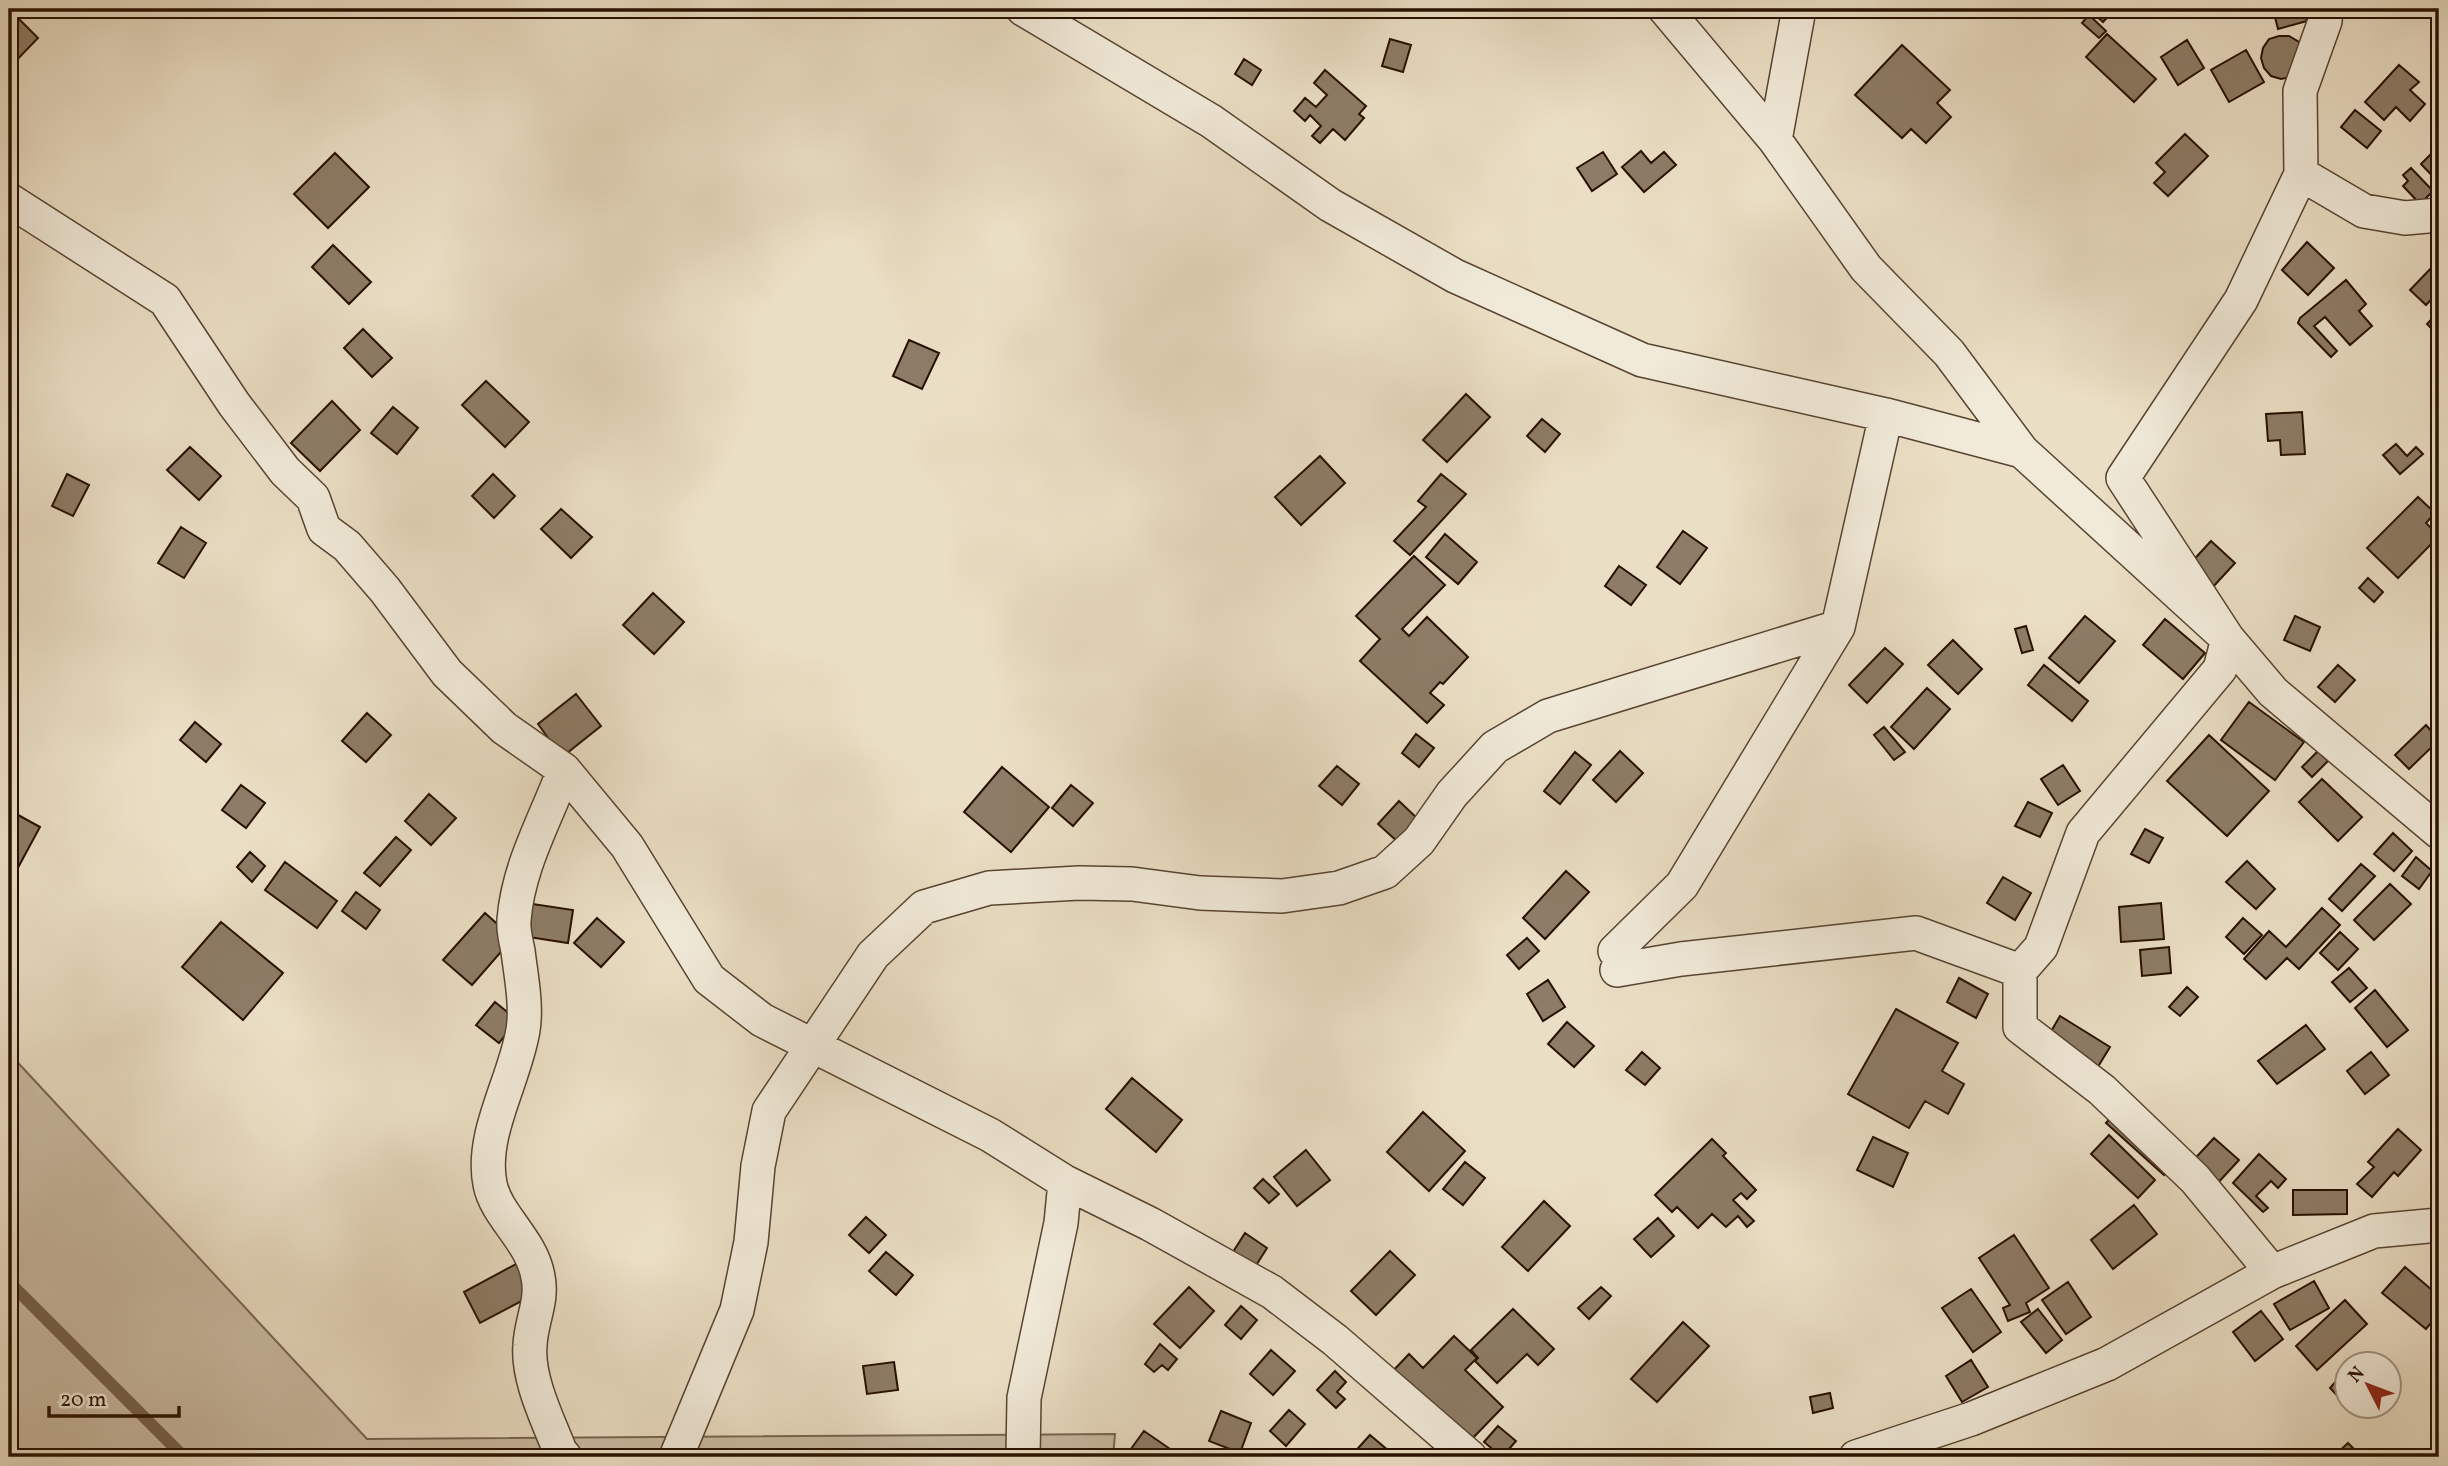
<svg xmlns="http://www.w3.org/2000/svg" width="2448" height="1466" viewBox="0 0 2448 1466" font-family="Vollkorn,serif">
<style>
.green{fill:#c9bba3;stroke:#786652;stroke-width:2}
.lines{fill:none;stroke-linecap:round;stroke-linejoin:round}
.stream{stroke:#75624d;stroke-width:12}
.building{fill:#8d7c66;stroke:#281100;stroke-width:2}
.street-casing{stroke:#584431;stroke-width:36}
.street{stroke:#f1ead9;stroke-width:33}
</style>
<rect width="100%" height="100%" fill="#eadec4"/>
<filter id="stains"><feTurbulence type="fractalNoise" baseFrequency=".00286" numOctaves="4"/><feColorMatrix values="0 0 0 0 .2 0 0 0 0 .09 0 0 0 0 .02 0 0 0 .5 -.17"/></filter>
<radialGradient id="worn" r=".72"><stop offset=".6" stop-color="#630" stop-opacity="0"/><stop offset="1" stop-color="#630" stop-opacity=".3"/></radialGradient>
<path class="green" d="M9,1053L367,1439L1115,1434L1113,1457H9Z"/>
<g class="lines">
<path class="stream" d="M9,1282L184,1457"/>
</g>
<path class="building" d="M2098,9H2115L2103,22L2094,14Z
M2273,9H2303L2307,21L2278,29Z
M2089,15L2106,31L2099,38L2082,23Z
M17,17L38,38L9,68V25Z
M2107,34L2156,79L2134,102L2086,57Z
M2279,36H2289L2299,42L2304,51L2291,77L2281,79L2271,76L2264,68L2261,58L2263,48L2269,39Z
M1390,39L1411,45L1403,72L1382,66Z
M2187,40L2204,68L2178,85L2161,57Z
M1902,45L1950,90L1937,103L1951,117L1926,143L1911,129L1902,138L1855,95Z
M2246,50L2264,82L2229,102L2211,70Z
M1244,59L1261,70L1252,85L1235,74Z
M2399,65L2419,82L2410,90L2425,104L2410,121L2396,107L2384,120L2365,102Z
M1325,70L1366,106L1359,114L1364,118L1345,140L1333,129L1320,143L1312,136L1321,126L1310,115L1305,121L1294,111L1305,98L1316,107L1327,95L1314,83Z
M2355,110L2381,131L2367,148L2341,127Z
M2185,134L2208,156L2168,196L2154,183L2165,172L2156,163Z
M2439,146V183L2421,164Z
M1641,151L1651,163L1664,152L1676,165L1644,192L1622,167Z
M1603,152L1617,174L1592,191L1577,168Z
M335,153L369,187L328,228L294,194Z
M2411,168L2433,191L2420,204L2403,186L2408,181L2403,175Z
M2307,242L2334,268L2308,295L2282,270Z
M333,245L371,282L349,304L312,267Z
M2434,265L2439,271V291L2426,305L2410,290Z
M2346,280L2366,304L2359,311L2372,326L2350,345L2325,317L2314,326L2337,351L2331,357L2298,323L2300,318Z
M2439,311V336L2427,324Z
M363,329L392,358L372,377L344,348Z
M909,340L939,353L922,389L893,376Z
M486,381L529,422L505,447L462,405Z
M1466,394L1490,417L1447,462L1423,440Z
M332,401L360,430L320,471L291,443Z
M393,407L418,428L397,454L371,433Z
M2302,412L2305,454L2281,455L2280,440L2268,441L2266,414Z
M1542,419L1560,434L1545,452L1527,436Z
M2396,444L2407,456L2416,447L2423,454L2400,474L2383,455Z
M190,447L221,476L199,500L167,470Z
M1320,456L1345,483L1301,525L1275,497Z
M67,474L89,485L73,516L52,506Z
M493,474L515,496L494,518L472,496Z
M1441,474L1466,494L1410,555L1394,541L1426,507L1418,501Z
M2418,497L2435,513L2426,523L2439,536L2398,578L2367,548Z
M561,509L592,537L571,558L541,529Z
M181,527L206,543L184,578L158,563Z
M1683,531L1707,548L1680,584L1657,567Z
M1445,534L1477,562L1458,584L1426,557Z
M2211,541L2235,563L2212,588L2188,566Z
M1414,556L1445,585L1402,629L1409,636L1427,617L1468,657L1443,684L1440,682L1430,693L1444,705L1427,723L1360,661L1380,639L1356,616Z
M1619,566L1646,585L1631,605L1605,586Z
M2368,578L2383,592L2374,602L2359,588Z
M653,593L684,622L654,654L623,625Z
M2085,616L2115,641L2079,683L2049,658Z
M2295,616L2320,627L2310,651L2284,640Z
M2165,619L2205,653L2183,679L2143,645Z
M2026,626L2033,650L2022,653L2015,629Z
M1953,640L1982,669L1958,694L1928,665Z
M1885,648L1903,664L1867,703L1849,685Z
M2044,665L2088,701L2072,721L2028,685Z
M2338,665L2355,680L2335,702L2318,687Z
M1927,688L1950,709L1914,749L1891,727Z
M576,694L601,726L562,757L538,724Z
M2249,702L2304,742L2275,780L2221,740Z
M367,713L391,735L366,762L342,741Z
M195,722L221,744L206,762L180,740Z
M2426,725L2439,740L2409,769L2395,755Z
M1884,727L1905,752L1894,760L1874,735Z
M1416,734L1434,748L1419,767L1402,753Z
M2209,735L2269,791L2227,836L2167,781Z
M1620,751L1643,773L1616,802L1593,780Z
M2318,751L2328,761L2312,777L2302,767Z
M1575,752L1591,765L1560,804L1544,791Z
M2063,765L2080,791L2058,805L2041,779Z
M1337,766L1359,784L1342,805L1319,786Z
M1002,767L1049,807L1011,852L964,812Z
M2322,779L2362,817L2338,841L2299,802Z
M241,785L265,803L246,828L222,810Z
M1071,785L1093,803L1073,826L1052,808Z
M429,794L456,818L431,845L405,821Z
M1399,801L1419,820L1399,843L1378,824Z
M2028,802L2052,813L2040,837L2015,826Z
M9,810L40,827L14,875L9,872Z
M2145,829L2163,838L2149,863L2131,854Z
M2393,833L2412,851L2394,871L2374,854Z
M396,837L411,850L380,886L364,873Z
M250,852L265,866L252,882L237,867Z
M2416,857L2432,871L2419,889L2402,876Z
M2247,861L2275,889L2256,909L2226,882Z
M285,862L337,901L317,928L265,890Z
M2361,864L2375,876L2342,911L2329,899Z
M1566,871L1589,892L1545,939L1523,918Z
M2003,877L2031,893L2015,920L1987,903Z
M2390,884L2411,904L2374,940L2354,920Z
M356,892L380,910L366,929L342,911Z
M526,903L573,910L568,943L522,936Z
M2161,903L2164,939L2121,942L2119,907Z
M2322,908L2340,925L2299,969L2287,958L2266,979L2244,959L2269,931L2286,947Z
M485,913L513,938L472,985L443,960Z
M597,918L624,942L601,967L574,943Z
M2243,918L2262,935L2244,954L2226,937Z
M221,922L283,973L243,1020L182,967Z
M2340,932L2358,949L2338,970L2320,953Z
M1527,938L1539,951L1519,969L1507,955Z
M2169,947L2171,973L2142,976L2140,950Z
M2349,968L2367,988L2350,1002L2332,982Z
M1959,978L1988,994L1976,1018L1947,1002Z
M1548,980L1565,1007L1543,1021L1527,994Z
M2187,987L2198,997L2180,1016L2169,1007Z
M2375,990L2408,1030L2387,1047L2355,1008Z
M495,1002L517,1020L499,1043L476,1025Z
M1896,1009L1958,1043L1942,1071L1964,1084L1948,1114L1925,1101L1909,1128L1848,1094Z
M2060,1016L2110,1047L2096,1070L2046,1040Z
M1567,1022L1594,1046L1574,1067L1548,1044Z
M2306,1025L2325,1049L2277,1084L2258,1061Z
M1642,1052L1660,1068L1645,1085L1626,1070Z
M2371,1052L2389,1075L2365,1094L2347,1071Z
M1132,1078L1182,1120L1156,1152L1106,1109Z
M2117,1111L2175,1163L2164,1175L2106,1123Z
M1423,1112L1465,1151L1429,1191L1387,1152Z
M2398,1129L2421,1150L2398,1176L2394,1172L2372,1197L2357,1184L2374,1167L2368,1162Z
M2109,1135L2155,1180L2138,1198L2091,1154Z
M1873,1137L1908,1153L1893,1187L1857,1170Z
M2214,1138L2239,1160L2215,1186L2190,1164Z
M1712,1139L1726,1153L1723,1156L1756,1190L1747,1199L1741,1193L1733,1200L1754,1221L1747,1227L1738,1216L1726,1227L1712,1214L1698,1228L1677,1207L1672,1212L1655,1195Z
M1306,1150L1330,1180L1297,1206L1274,1177Z
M2259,1154L2286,1179L2278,1188L2271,1181L2256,1196L2268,1208L2263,1212L2233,1183Z
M1465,1162L1485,1178L1463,1205L1443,1189Z
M1263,1179L1279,1194L1269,1203L1254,1188Z
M2293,1190H2347V1214L2293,1215Z
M1544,1201L1570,1226L1528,1271L1502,1247Z
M2134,1205L2157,1234L2113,1269L2091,1240Z
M866,1217L886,1235L869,1253L849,1235Z
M1658,1218L1674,1236L1651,1257L1634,1239Z
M1245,1233L1267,1248L1255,1267L1233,1252Z
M2014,1235L2049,1288L2026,1303L2030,1312L2008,1321L2003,1308L2010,1305L1979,1258Z
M1390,1251L1415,1275L1376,1315L1351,1291Z
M886,1252L913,1275L896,1295L869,1271Z
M516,1264L533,1295L480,1323L464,1292Z
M2405,1267L2439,1296V1313L2426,1329L2382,1293Z
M2314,1281L2329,1308L2290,1330L2274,1304Z
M2068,1282L2091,1317L2066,1334L2042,1300Z
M1189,1287L1214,1311L1180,1348L1154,1324Z
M1601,1287L1611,1296L1589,1319L1578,1308Z
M1971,1289L2001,1332L1973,1352L1942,1308Z
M2345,1300L2367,1324L2317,1370L2296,1346Z
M1241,1306L1257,1320L1241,1339L1225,1325Z
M1513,1309L1554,1349L1538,1365L1527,1354L1497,1383L1475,1361L1478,1358L1471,1350Z
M2038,1309L2062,1340L2046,1353L2021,1322Z
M2261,1311L2283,1339L2255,1361L2233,1332Z
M1683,1322L1709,1346L1657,1402L1631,1379Z
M1454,1336L1477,1358L1465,1370L1503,1407L1466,1445L1391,1373L1409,1354L1423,1368Z
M1160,1344L1177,1359L1168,1370L1162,1365L1154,1372L1145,1364Z
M1271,1350L1295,1371L1273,1395L1250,1374Z
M1971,1360L1988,1387L1962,1402L1946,1376Z
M894,1362L898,1390L867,1394L863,1366Z
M2346,1370V1405L2330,1388Z
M1335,1371L1346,1382L1337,1392L1345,1399L1336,1408L1317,1390Z
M1830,1393L1833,1408L1813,1413L1810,1397Z
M1289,1410L1305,1424L1286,1446L1270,1431Z
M1221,1411L1251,1423L1240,1453L1209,1441Z
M1498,1426L1516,1441L1502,1457L1484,1442Z
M1144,1431L1170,1449L1164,1457H1133L1128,1453Z
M1370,1435L1396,1457H1350Z
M2348,1443L2362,1457H2333Z"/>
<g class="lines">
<defs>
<path id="street" d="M1023,9L1211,121L1330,205L1455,276L1642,360L1886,415L2022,451L2228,639L2273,692L2439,832
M1665,9L1775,140L1866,268L1949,353L2022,451
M1775,140L1799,9
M2301,174L2364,211L2405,218L2439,215
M9,200L165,300L234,404L285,471L313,498L324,529L347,546L385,590L447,673L504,728L564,770L627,846L709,979L762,1020L990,1135L1065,1182L1150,1224L1272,1292L1335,1340L1470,1457
M564,770C546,819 518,866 514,920C513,930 516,941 518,951C521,976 527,1005 523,1030C515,1080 480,1134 490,1184C496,1216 532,1240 538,1277C543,1301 531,1321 530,1345C527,1379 548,1420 560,1451L565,1457
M1615,951L1682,885L1838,627L1886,415
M1617,970L1681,959L1916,933L2020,971L2041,947L2083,833L2220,669L2228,639L2123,478L2241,300L2301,174L2300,91L2325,21L2326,9
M2020,971V1027L2102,1090L2195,1179L2272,1272
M676,1457L737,1310L751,1242L758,1166L769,1111L873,955L924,907L989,888L1079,883L1132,884L1200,893L1282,896L1339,888L1385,872L1419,841L1452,794L1495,747L1548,716L1838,627
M1023,1457L1024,1398L1061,1223L1065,1182
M1856,1457L1971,1419L2107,1364L2272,1272L2374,1231L2439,1225"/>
</defs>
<use href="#street" class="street-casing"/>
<use href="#street" class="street"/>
</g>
<rect width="2448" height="1466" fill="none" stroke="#eadec4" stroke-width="35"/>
<rect x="10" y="10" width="2427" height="1445" fill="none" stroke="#281100" stroke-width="3.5"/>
<rect x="18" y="18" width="2413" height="1431" fill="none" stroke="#281100" stroke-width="2"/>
<g transform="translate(2368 1385) rotate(312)"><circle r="33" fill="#f1ead9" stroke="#a19382" stroke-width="2"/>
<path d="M0-5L12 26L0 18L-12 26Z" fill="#8f2418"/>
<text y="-10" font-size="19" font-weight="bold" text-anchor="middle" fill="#281100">N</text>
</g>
<path d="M49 1406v10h130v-10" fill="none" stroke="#281100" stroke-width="3.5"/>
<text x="60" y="1406" font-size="21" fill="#281100" stroke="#f1ead9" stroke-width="5" paint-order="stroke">20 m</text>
<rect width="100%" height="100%" filter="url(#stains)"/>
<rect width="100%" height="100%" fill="url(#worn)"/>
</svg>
